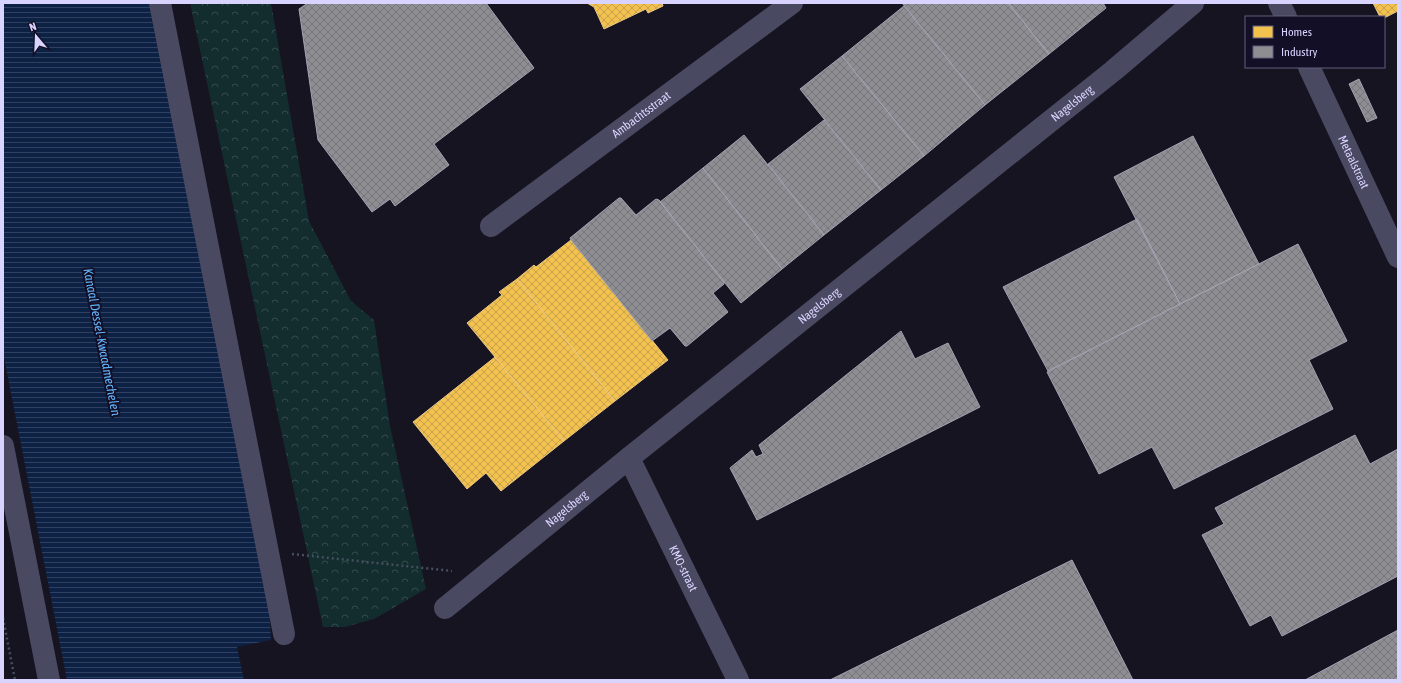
<svg xmlns="http://www.w3.org/2000/svg" width="1401" height="683" viewBox="0 0 1401 683" font-family="'Asap Condensed',sans-serif">
<style>
.forest{fill:url(#forest-crowns)}
.water{fill:url(#water-rules)}
.homes{fill:url(#homes-cross-hatch);stroke:#eac783}
.industry{fill:url(#industry-cross-hatch);stroke:#a4a2b3}
.lines{fill:none;stroke-linecap:round;stroke-linejoin:round}
.path{stroke:#44505f;stroke-width:2.5;stroke-dasharray:2 3;stroke-linecap:butt}
.minor{stroke:#4a4962;stroke-width:22}
.labels{text-anchor:middle;dominant-baseline:central;stroke-width:4;stroke-linejoin:round;paint-order:stroke}
.street-label{font-size:12px;fill:#d9d4ff;stroke:#130f26}
.water-label{font-size:13px;font-style:italic;fill:#62b6ff;stroke:#130f26}
</style>
<defs>
<pattern id="forest-crowns" width="20" height="18" patternUnits="userSpaceOnUse"><rect width="20" height="18" fill="#132c2d"/><path d="M2 6a3 3 0 1 1 6 0M12 15a3 3 0 1 1 6 0" fill="none" stroke="#354a4c"/></pattern>
<pattern id="water-rules" width="6" height="5" patternUnits="userSpaceOnUse"><rect width="6" height="5" fill="#0d2144"/><path d="M0 2.5h6" fill="none" stroke="#304060"/></pattern>
<pattern id="homes-cross-hatch" width="8" height="8" patternUnits="userSpaceOnUse"><rect width="8" height="8" fill="#f2c14e"/><path d="M0 0l8 8M0 8l8-8" fill="none" stroke="#c6a14e"/></pattern>
<pattern id="industry-cross-hatch" width="8" height="8" patternUnits="userSpaceOnUse"><rect width="8" height="8" fill="#8d8d92"/><path d="M0 0l8 8M0 8l8-8" fill="none" stroke="#76767d"/></pattern>
</defs>
<rect width="100%" height="100%" fill="#161421"/>
<path class="forest" d="M190,3H271L309,221L351,301L374,320L390,426L426,589L374,619L345,627H323Z"/>
<path class="water" d="M3,3H150L269,606L271,640L237,647L244,680H67L3,352Z"/>
<path class="homes" d="M587,3H662L663,6L648,13L646,9L604,29L594,7Z
M1373,3H1398V11L1384,18L1380,17Z
M571,240L668,360L615,401L517,279L534,265L536,267Z
M517,279L615,401L564,441L467,323L502,295L499,292Z
M495,357L564,441L501,491L486,473L467,489L413,422Z"/>
<path class="industry" d="M308,3H486L534,68L434,144L449,165L395,206L390,199L372,212L318,140L299,9Z
M902,3H1008L1049,54L985,105Z
M1008,3H1103L1106,8L1049,54Z
M904,6L985,105L924,156L842,56Z
M842,56L924,156L881,190L800,89Z
M1359,79L1377,118L1367,122L1349,84Z
M824,120L881,190L824,235L768,164Z
M744,135L824,235L782,269L703,168Z
M1193,136L1259,264L1180,304L1114,177Z
M703,168L782,269L741,303L660,202Z
M619,198H621L636,215L656,199L659,200L724,282V284L713,293L728,312L687,346H685L670,328L652,341L571,240L570,238Z
M1137,219L1180,304L1048,371L1003,287Z
M1298,244L1347,341L1309,360L1333,409L1174,489L1152,447L1099,474L1047,372Z
M901,331L915,359L948,343L980,407L757,520L730,468L752,450L756,457L763,454L759,445Z
M1355,435L1370,464L1398,449V576L1282,636L1271,615L1250,626L1202,535L1224,524L1215,508Z
M1072,560L1133,680H830Z
M1398,630V680H1305Z"/>
<g class="lines">
<path class="path" d="M292,554L452,571
M3,618L15,680"/>
<g class="minor">
<path d="M160,3L284,634"/>
<path d="M1279,3L1286,17"/>
<path id="s1" d="M1309,67L1398,257"/>
<path id="s2" d="M491,226L792,3"/>
<path d="M3,446L49,680"/>
<path id="s3" d="M629,458L738,680"/>
<path id="s4" d="M445,608L629,458L1113,71L1193,3"/>
</g>
</g>
<g class="labels">
<g class="street-label">
<text stroke="none"><textPath href="#s4" startOffset="805">Nagelsberg</textPath></text>
<text stroke="none"><textPath href="#s2" startOffset="187">Ambachtsstraat</textPath></text>
<text stroke="none"><textPath href="#s1" startOffset="105">Metaalstraat</textPath></text>
<text stroke="none"><textPath href="#s4" startOffset="481">Nagelsberg</textPath></text>
<text stroke="none"><textPath href="#s4" startOffset="157">Nagelsberg</textPath></text>
<text stroke="none"><textPath href="#s3" startOffset="123">KMO-straat</textPath></text>
</g>
<g class="water-label">
<text transform="translate(102 342) rotate(79)">Kanaal Dessel-Kwaadmechelen</text>
</g>
</g>
<rect width="1401" height="683" fill="none" stroke="#d9d4ff" stroke-width="8"/>
<rect x="1245" y="16" width="140" height="52" fill="#130f26" stroke="#625e7d"/>
<rect x="1253" y="26" width="20" height="12" fill="#f2c14e" stroke="#625e7d"/>
<text x="1281" y="36" font-size="12" fill="#d9d4ff">Homes</text>
<rect x="1253" y="46" width="20" height="12" fill="#8d8d92" stroke="#625e7d"/>
<text x="1281" y="56" font-size="12" fill="#d9d4ff">Industry</text>
<g transform="translate(36 36) rotate(341)" stroke="#130f26" stroke-width="3" paint-order="stroke">
<path d="M0-3L7 15L0 10L-7 15Z" fill="#d9d4ff"/>
<text y="-6" font-size="11" font-weight="bold" text-anchor="middle" fill="#d9d4ff">N</text>
</g>
</svg>
